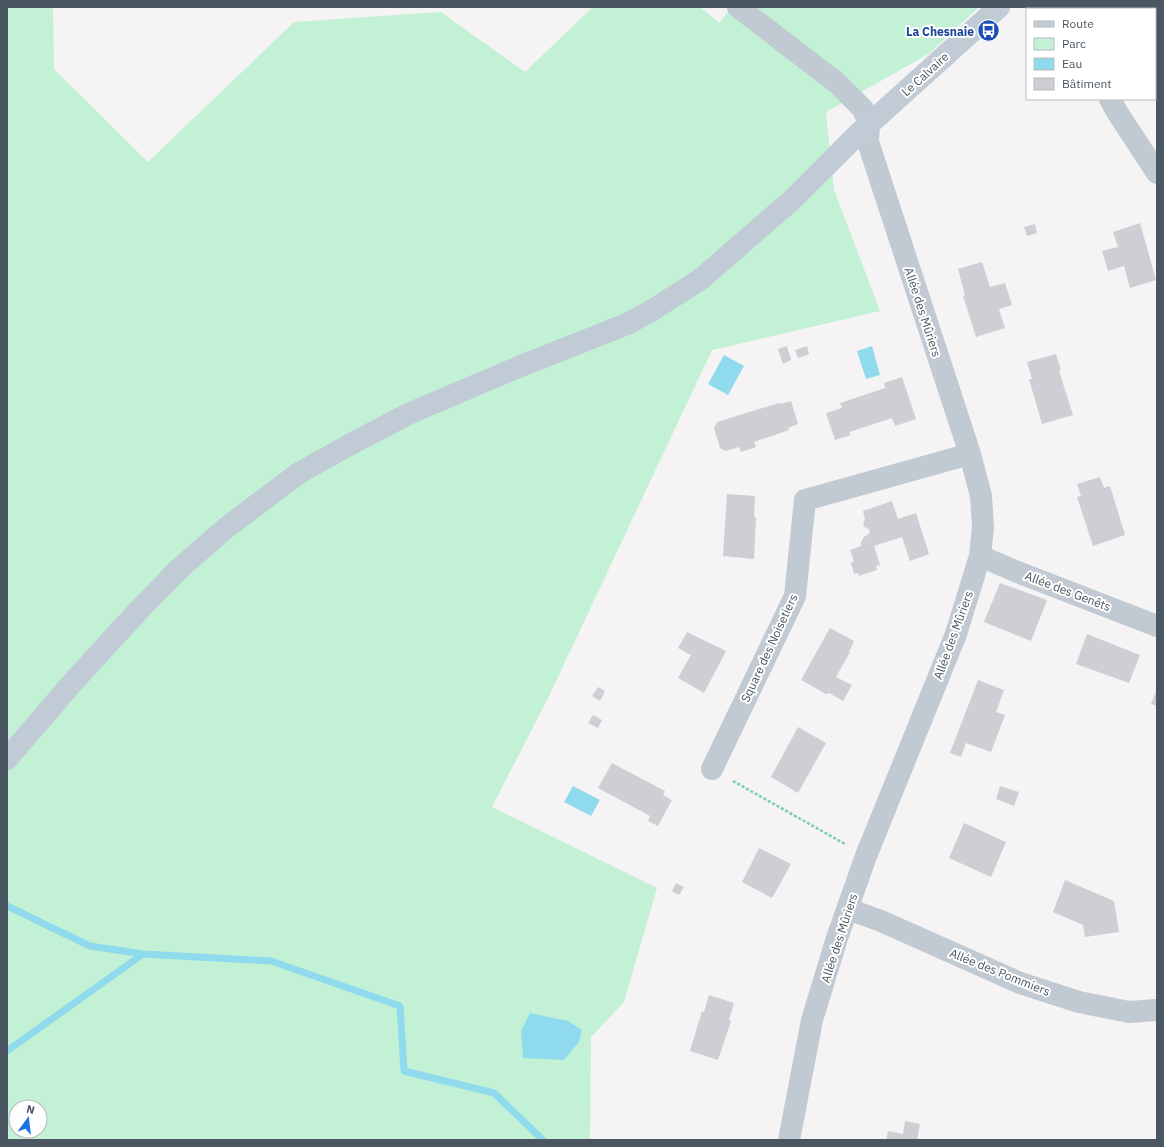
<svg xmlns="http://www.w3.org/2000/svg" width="1164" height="1147" viewBox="0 0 1164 1147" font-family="'IBM Plex Sans',sans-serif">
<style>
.green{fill:#c3f1d5;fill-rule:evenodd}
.water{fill:#90daee}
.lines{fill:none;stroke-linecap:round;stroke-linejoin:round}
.stream{stroke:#90daee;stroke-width:7}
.building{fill:#cdcfd5}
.path{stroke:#7ad0a6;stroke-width:2.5;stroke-dasharray:3 2;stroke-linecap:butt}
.street{stroke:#c1cad2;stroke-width:22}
.secondary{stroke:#c1cbd6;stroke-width:22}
.labels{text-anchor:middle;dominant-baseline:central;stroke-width:4;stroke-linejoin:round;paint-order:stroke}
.transit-label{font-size:12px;font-weight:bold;fill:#164399;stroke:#fff;text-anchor:end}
.street-label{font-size:12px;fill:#4a5661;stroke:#fff}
</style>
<rect width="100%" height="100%" fill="#f5f3f3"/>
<path class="green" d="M7,7H53L54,69L148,162L294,22L441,12L525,72L593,7H700L719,23L732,7H979L930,53L826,112L834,190L880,311L712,350L550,694L492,807L657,888L624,1002L591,1037L590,1140H7ZM16,1107H40V1131H16Z"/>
<path class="water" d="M872,346L880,375L866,379L857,351Z
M724,355L744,366L728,395L708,384Z
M573,786L600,800L591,816L564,802Z
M530,1013L568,1021L582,1030L579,1042L564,1060L523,1058L521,1031Z"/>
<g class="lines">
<path class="stream" d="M7,906L90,946L143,954L271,961L400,1006L404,1071L494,1093L543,1140
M7,1051L143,954"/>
</g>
<path class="building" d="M1140,223L1156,280L1130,288L1124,266L1108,271L1102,251L1118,247L1113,232Z
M1035,224L1037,233L1027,236L1024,227Z
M982,262L990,287L1005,283L1012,305L999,309L1005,328L976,337L963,296L965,295L958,269Z
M787,346L791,360L783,364L778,349Z
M807,346L809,354L798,358L795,350Z
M1056,354L1061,370L1059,371L1073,415L1042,424L1029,379H1032L1027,362Z
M902,377L916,419L895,426L892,418L849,432L851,435L835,440L826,413L842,408L840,403L885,388L884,383Z
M791,401L798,424L788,428L789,430L754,442L756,447L741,452L739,447L726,451L720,448L714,428L717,422L779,403L780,404Z
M1100,477L1104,488L1110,486L1125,535L1093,546L1077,497L1081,496L1077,484Z
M727,494L755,496L754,517H756L754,559L723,556Z
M892,501L898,519L916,513L929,554L910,561L902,537L874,546L880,565L876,566L877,570L859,576L858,573L854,574L851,563L854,561L850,550L861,546V542L864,537L870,533L869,529L863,526L865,519L863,511Z
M1000,583L1047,600L1031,641L984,622Z
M830,628L854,641L849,652H850L836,677L852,685L843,701L829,693L826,694L801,680Z
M687,632L726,651L704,693L678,678L691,655L678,648Z
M1087,634L1140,655L1129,683L1076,664Z
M978,680L1004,690L996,712L1005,715L991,752L966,743L961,757L950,753Z
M598,687L605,691L600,701L592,696Z
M1157,689V706L1151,704Z
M593,715L602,720L598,728L588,723Z
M798,727L826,743L798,793L771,777Z
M612,763L665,791L663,795L672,800L658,826L648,821L650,816L598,788Z
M1000,786L1019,792L1014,806L996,799Z
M964,823L1006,842L991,877L949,858Z
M759,848L791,864L772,898L742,882Z
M1065,880L1114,901L1119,932L1085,937L1083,925L1053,912Z
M676,883L684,887L679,895L672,891Z
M709,995L734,1003L729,1020L731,1021L718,1060L690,1051L702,1011L704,1012Z
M905,1121L920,1124L917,1140H886L888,1131L903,1134Z"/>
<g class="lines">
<path class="path" d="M733,781L845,844"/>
<path class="street" d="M738,7L837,83L863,109L869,124L868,142L970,454L981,496L983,527L980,556L956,634L866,856L837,938L812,1020L789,1140
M1060,7L1061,9
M1110,99L1117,112L1157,173
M980,556L1015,571L1157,626
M712,769L795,596L805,500L970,454
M848,909L881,921L1020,983L1079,1002L1129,1012L1157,1010"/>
<path class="secondary" d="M7,759L73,682L139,610L179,569L226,528L299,473L351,444L408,414L521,366L627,324L651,311L701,279L792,200L856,136L999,7"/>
</g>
<defs>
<symbol id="bus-disc" viewBox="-11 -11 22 22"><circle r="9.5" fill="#1a4fb4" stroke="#fff"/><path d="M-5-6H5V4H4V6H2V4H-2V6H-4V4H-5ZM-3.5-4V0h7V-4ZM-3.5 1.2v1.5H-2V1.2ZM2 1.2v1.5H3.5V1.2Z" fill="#fff"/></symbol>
</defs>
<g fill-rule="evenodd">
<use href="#bus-disc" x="976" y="18" width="25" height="25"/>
</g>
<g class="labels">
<g class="transit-label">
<text x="974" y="31">La Chesnaie</text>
</g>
<g class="street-label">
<text transform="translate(925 74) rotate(-42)">Le Calvaire</text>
<text transform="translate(923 312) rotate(72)">Allée des Mûriers</text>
<text transform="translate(1068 591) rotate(21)">Allée des Genêts</text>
<text transform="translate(953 635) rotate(-70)">Allée des Mûriers</text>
<text transform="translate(769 648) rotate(-65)">Square des Noisetiers</text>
<text transform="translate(839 938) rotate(-72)">Allée des Mûriers</text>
<text transform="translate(1000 972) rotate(22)">Allée des Pommiers</text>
</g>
</g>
<rect width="1164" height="1147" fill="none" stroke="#4a5661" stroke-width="16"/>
<rect x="1026" y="8" width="130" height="92" fill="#ffffff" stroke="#b7bbc0"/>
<rect x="1034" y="21" width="20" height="6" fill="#c1cbd6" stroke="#b7bbc0"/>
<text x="1062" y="28" font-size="12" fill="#4a5661">Route</text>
<rect x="1034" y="38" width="20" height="12" fill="#c3f1d5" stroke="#b7bbc0"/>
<text x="1062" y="48" font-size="12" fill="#4a5661">Parc</text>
<rect x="1034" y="58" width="20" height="12" fill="#90daee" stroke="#b7bbc0"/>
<text x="1062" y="68" font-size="12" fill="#4a5661">Eau</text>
<rect x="1034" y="78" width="20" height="12" fill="#cdcfd5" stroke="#b7bbc0"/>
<text x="1062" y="88" font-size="12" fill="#4a5661">Bâtiment</text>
<g transform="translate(28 1119) rotate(15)"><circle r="19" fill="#ffffff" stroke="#b7bbc0"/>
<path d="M0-3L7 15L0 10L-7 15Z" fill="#1a73e8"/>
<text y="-6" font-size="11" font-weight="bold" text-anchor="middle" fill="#4a5661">N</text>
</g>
</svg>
